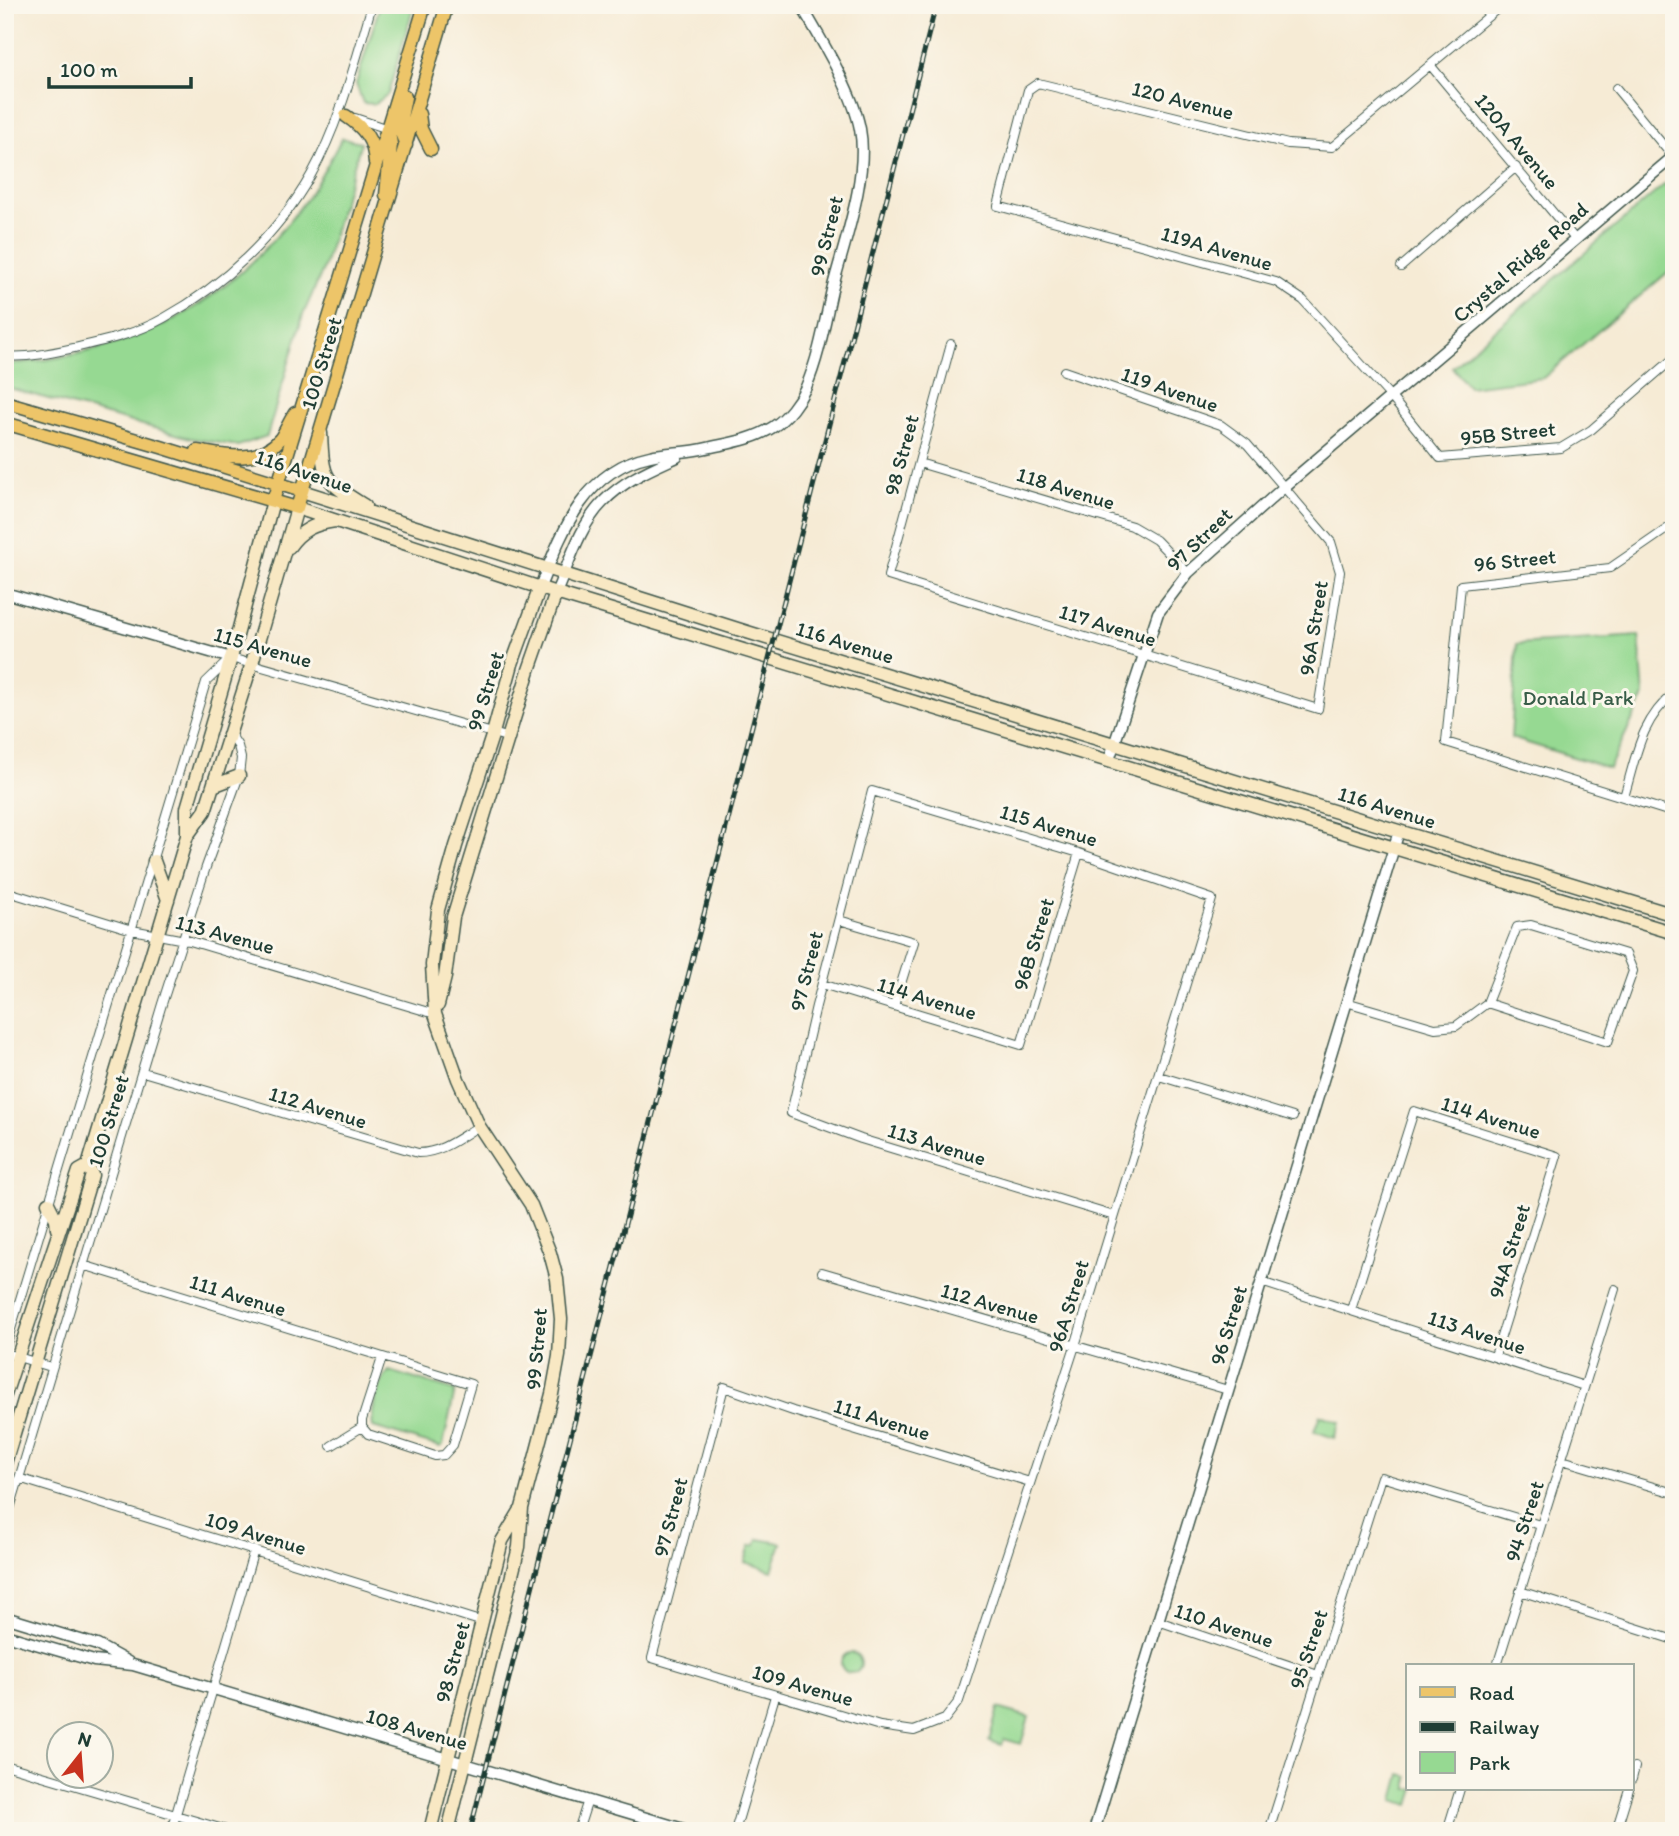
<svg xmlns="http://www.w3.org/2000/svg" width="1679" height="1836" viewBox="0 0 1679 1836" font-family="Itim,sans-serif">
<style>
.green{fill:#96d992;stroke:#5a8b63;stroke-width:2}
.lines{fill:none;stroke-linecap:round;stroke-linejoin:round}
.minor-casing{stroke:#3f574c;stroke-width:10}
.tertiary-casing{stroke:#3f574c;stroke-width:13}
.secondary-casing{stroke:#3f574c;stroke-width:15}
.primary-casing{stroke:#3f574c;stroke-width:15}
.minor{stroke:#fff;stroke-width:8}
.tertiary{stroke:#fff;stroke-width:10}
.secondary{stroke:#f8e8c3;stroke-width:12}
.primary{stroke:#edc569;stroke-width:12}
.rail-casing{stroke:#1f3d34;stroke-width:5}
.rail{stroke:#fbf7ec;stroke-width:2.5;stroke-dasharray:8;stroke-linecap:butt}
.labels{text-anchor:middle;dominant-baseline:central;stroke-width:6;stroke-linejoin:round;paint-order:stroke}
.street-label{font-size:21px;fill:#1f3d34;stroke:#fbf7ec}
.park-label{font-size:21px;fill:#375c47;stroke:#fbf7ec}
</style>
<rect width="100%" height="100%" fill="#fbf7ec"/>
<filter id="ink" filterUnits="userSpaceOnUse"><feTurbulence type="fractalNoise" baseFrequency=".0143" numOctaves="2"/><feDisplacementMap in="SourceGraphic" scale="14" xChannelSelector="R" yChannelSelector="G"/><feConvolveMatrix kernelMatrix="1 2 1 2 8 2 1 2 1" color-interpolation-filters="sRGB"/></filter>
<filter id="wash" filterUnits="userSpaceOnUse"><feTurbulence type="fractalNoise" baseFrequency=".00686" numOctaves="4" result="noise"/><feDisplacementMap in="SourceGraphic" scale="28" xChannelSelector="R" yChannelSelector="G"/><feGaussianBlur stdDeviation="1.57" result="paint"/><feColorMatrix in="noise" values="0 0 0 0 0 0 0 0 0 0 0 0 0 0 0 0 0 1.4 0 .05"/><feComposite in="paint" operator="in"/></filter>
<g filter="url(#wash)">
<rect width="100%" height="100%" fill="#f6ebd5"/>
<path class="green" d="M380,5H414L388,94L375,104L363,103L356,84Z
M342,138L361,142L324,267L303,315L267,436L238,446L190,438L5,387V364C133,355 228,307 304,202C319,182 330,159 342,138Z
M1665,184L1674,193V267L1543,378L1469,387L1452,367Z
M1639,636L1644,696L1609,768L1511,738L1517,644Z
M389,1371L455,1391L443,1445L440,1447L373,1427C370,1413 379,1382 389,1371Z
M1320,1415L1340,1422L1334,1438L1314,1431Z
M758,1539L781,1543L772,1571L745,1562L750,1546L756,1545Z
M841 1663a10 10 0 1 1 20 0a10 10 0 1 1-20 0Z
M998,1708L1029,1717L1021,1744L1004,1739L1002,1745L989,1741Z
M1401,1774L1408,1776V1789H1415L1410,1805L1394,1800Z"/>
</g>
<g filter="url(#ink)">
<g class="lines">
<defs>
<path id="minor" d="M1292,5H1296
M1502,5L1332,147L1288,144L1038,83L1028,90L998,206L1276,282L1303,300L1391,397L1440,458L1561,448L1591,430L1674,358
M1431,66L1575,239
M1616,88L1673,157
M355,118L388,129
M1401,267L1516,167
M951,344L888,576L1318,709L1340,572L1331,542L1247,444L1221,425L1064,371
M5,356C28,358 51,353 74,348C104,341 136,334 164,318C224,285 277,235 311,175C340,123 355,62 372,5
M919,463L1132,526L1156,540L1188,573
M1674,524L1610,568L1461,585L1446,742L1674,813
M1624,797C1636,757 1640,721 1674,693
M5,891L132,930L190,941L435,1014
M839,920L914,942L894,1006
M822,984L1021,1045L1079,853
M1346,1002L1435,1028L1456,1026L1487,1003L1517,927L1531,925L1626,954L1633,971L1608,1042L1487,1003
M143,1072L418,1153C441,1153 459,1138 479,1126
M1159,1076L1293,1117
M83,1265L471,1384L453,1445L444,1455L435,1456L368,1434L362,1427V1420L382,1358
M822,1272L1228,1390
M1261,1282L1584,1386
M1351,1310L1414,1111L1557,1156L1495,1356
M5,1349L206,682L231,658L510,738
M5,1353L51,1367
M331,1446L362,1427
M1562,1460L1674,1493
M19,1478L483,1622
M1030,1482L793,1411L724,1387L652,1658L880,1726L914,1731L945,1719L959,1701L1075,1346L1212,899L1079,853L872,791L816,1006L791,1113L861,1139L1114,1216
M5,1525L162,1004L206,867L239,776L241,758L238,746L229,732
M1520,1591L1674,1640
M1158,1621L1318,1675
M1497,1666L1615,1289
M5,1765L230,1831
M1632,1779L1635,1767
M171,1831L254,1550
M578,1831L588,1800
M735,1831L775,1696
M1269,1831L1381,1477L1540,1525
M1447,1831L1460,1789
M1616,1831L1629,1789"/>
<path id="tertiary" d="M540,587C562,532 584,470 650,456C669,452 687,453 707,448C729,443 753,440 773,427C787,418 799,402 806,387C819,357 825,321 832,290C844,243 869,176 860,129C853,91 821,40 801,5
M5,593L231,658
M556,593C569,563 580,525 603,502C624,480 651,469 677,457
M1109,760L1158,613L1188,573L1283,488L1674,156
M5,1617L97,1645L128,1662
M5,1635L94,1661L133,1665L690,1831
M1094,1831L1399,831"/>
<path id="secondary" d="M321,433C323,481 325,481 365,506
M302,491L747,632L1674,915
M289,547C301,530 314,524 335,521
M213,786L239,776
M187,836L205,811L252,663L297,508L556,593L1674,933
M154,861L168,900
M438,1005L445,977L453,917L529,670L556,593
M48,1203L56,1219L57,1229
M5,1395L79,1171L88,1166L187,836V808L231,658L273,501
M5,1463L92,1175L88,1166
M430,1831L502,1541L520,1511
M448,1831L519,1547L522,1508L552,1394L559,1356L561,1319L557,1279L550,1253L531,1205L479,1126L458,1079L435,1014L432,965L438,910L456,846L493,733L512,664L540,587"/>
<path id="primary" d="M405,97L399,128L406,145
M419,114L421,129L431,149
M346,116C364,128 374,140 375,163
M386,195L391,144L389,133
M5,402L161,447L302,491
M5,423L297,508L447,5
M197,451C226,456 259,465 281,438C286,430 290,421 295,413
M273,501L425,5"/>
</defs>
<use href="#minor" class="minor-casing"/>
<use href="#tertiary" class="tertiary-casing"/>
<use href="#secondary" class="secondary-casing"/>
<use href="#primary" class="primary-casing"/>
<use href="#minor" class="minor"/>
<use href="#tertiary" class="tertiary"/>
<use href="#secondary" class="secondary"/>
<use href="#primary" class="primary"/>
<defs>
<path id="rail" d="M470,1831L936,5"/>
</defs>
<use href="#rail" class="rail-casing"/>
<use href="#rail" class="rail"/>
</g>
</g>
<g class="labels">
<g class="street-label">
<text transform="translate(1183 100) rotate(14)">120 Avenue</text>
<text transform="translate(1517 141) rotate(50)">120A Avenue</text>
<text transform="translate(826 236) rotate(-76)">99 Street</text>
<text transform="translate(1217 248) rotate(16)">119A Avenue</text>
<text transform="translate(1520 262) rotate(-41)">Crystal Ridge Road</text>
<text transform="translate(321 363) rotate(-73)">100 Street</text>
<text transform="translate(1170 389) rotate(19)">119 Avenue</text>
<text transform="translate(1508 433) rotate(-6)">95B Street</text>
<text transform="translate(901 455) rotate(-75)">98 Street</text>
<text transform="translate(304 471) rotate(18)">116 Avenue</text>
<text transform="translate(1066 488) rotate(17)">118 Avenue</text>
<text transform="translate(1199 539) rotate(-44)">97 Street</text>
<text transform="translate(1515 560) rotate(-6)">96 Street</text>
<text transform="translate(1108 625) rotate(17)">117 Avenue</text>
<text transform="translate(1313 628) rotate(-81)">96A Street</text>
<text transform="translate(845 642) rotate(17)">116 Avenue</text>
<text transform="translate(263 647) rotate(16)">115 Avenue</text>
<text transform="translate(485 691) rotate(-73)">99 Street</text>
<text transform="translate(1387 807) rotate(17)">116 Avenue</text>
<text transform="translate(1049 825) rotate(17)">115 Avenue</text>
<text transform="translate(225 934) rotate(15)">113 Avenue</text>
<text transform="translate(1033 944) rotate(-73)">96B Street</text>
<text transform="translate(806 971) rotate(-76)">97 Street</text>
<text transform="translate(927 998) rotate(17)">114 Avenue</text>
<text transform="translate(318 1107) rotate(17)">112 Avenue</text>
<text transform="translate(1491 1117) rotate(17)">114 Avenue</text>
<text transform="translate(108 1121) rotate(-73)">100 Street</text>
<text transform="translate(937 1144) rotate(17)">113 Avenue</text>
<text transform="translate(1509 1251) rotate(-73)">94A Street</text>
<text transform="translate(238 1295) rotate(17)">111 Avenue</text>
<text transform="translate(990 1303) rotate(16)">112 Avenue</text>
<text transform="translate(1068 1306) rotate(-73)">96A Street</text>
<text transform="translate(1228 1325) rotate(-73)">96 Street</text>
<text transform="translate(1477 1332) rotate(18)">113 Avenue</text>
<text transform="translate(536 1349) rotate(-85)">99 Street</text>
<text transform="translate(882 1419) rotate(17)">111 Avenue</text>
<text transform="translate(670 1517) rotate(-75)">97 Street</text>
<text transform="translate(1524 1521) rotate(-72)">94 Street</text>
<text transform="translate(256 1533) rotate(17)">109 Avenue</text>
<text transform="translate(1224 1625) rotate(18)">110 Avenue</text>
<text transform="translate(1308 1649) rotate(-72)">95 Street</text>
<text transform="translate(452 1662) rotate(-75)">98 Street</text>
<text transform="translate(803 1685) rotate(16)">109 Avenue</text>
<text transform="translate(417 1729) rotate(16)">108 Avenue</text>
</g>
<g class="park-label">
<text x="1578" y="697">Donald Park</text>
</g>
</g>
<rect width="1679" height="1836" fill="none" stroke="#fbf7ec" stroke-width="28"/>
<rect x="1406" y="1664" width="228" height="126" fill="#fbf7ec" stroke="#a3ada2" stroke-width="2"/>
<rect x="1420" y="1687" width="35" height="10" fill="#edc569" stroke="#a3ada2" stroke-width="2"/>
<text x="1469" y="1700" font-size="21" fill="#1f3d34">Road</text>
<rect x="1420" y="1722" width="35" height="10" fill="#1f3d34" stroke="#a3ada2" stroke-width="2"/>
<text x="1469" y="1734" font-size="21" fill="#1f3d34">Railway</text>
<rect x="1420" y="1752" width="35" height="21" fill="#96d992" stroke="#a3ada2" stroke-width="2"/>
<text x="1469" y="1770" font-size="21" fill="#1f3d34">Park</text>
<g transform="translate(80 1755) rotate(17)"><circle r="33" fill="#fbf7ec" stroke="#a3ada2" stroke-width="2"/>
<path d="M0-5L12 26L0 18L-12 26Z" fill="#c8321e"/>
<text y="-10" font-size="19" font-weight="bold" text-anchor="middle" fill="#1f3d34">N</text>
</g>
<path d="M49 77v10h142v-10" fill="none" stroke="#1f3d34" stroke-width="3.5"/>
<text x="60" y="77" font-size="21" fill="#1f3d34" stroke="#fbf7ec" stroke-width="5" paint-order="stroke">100 m</text>
</svg>
